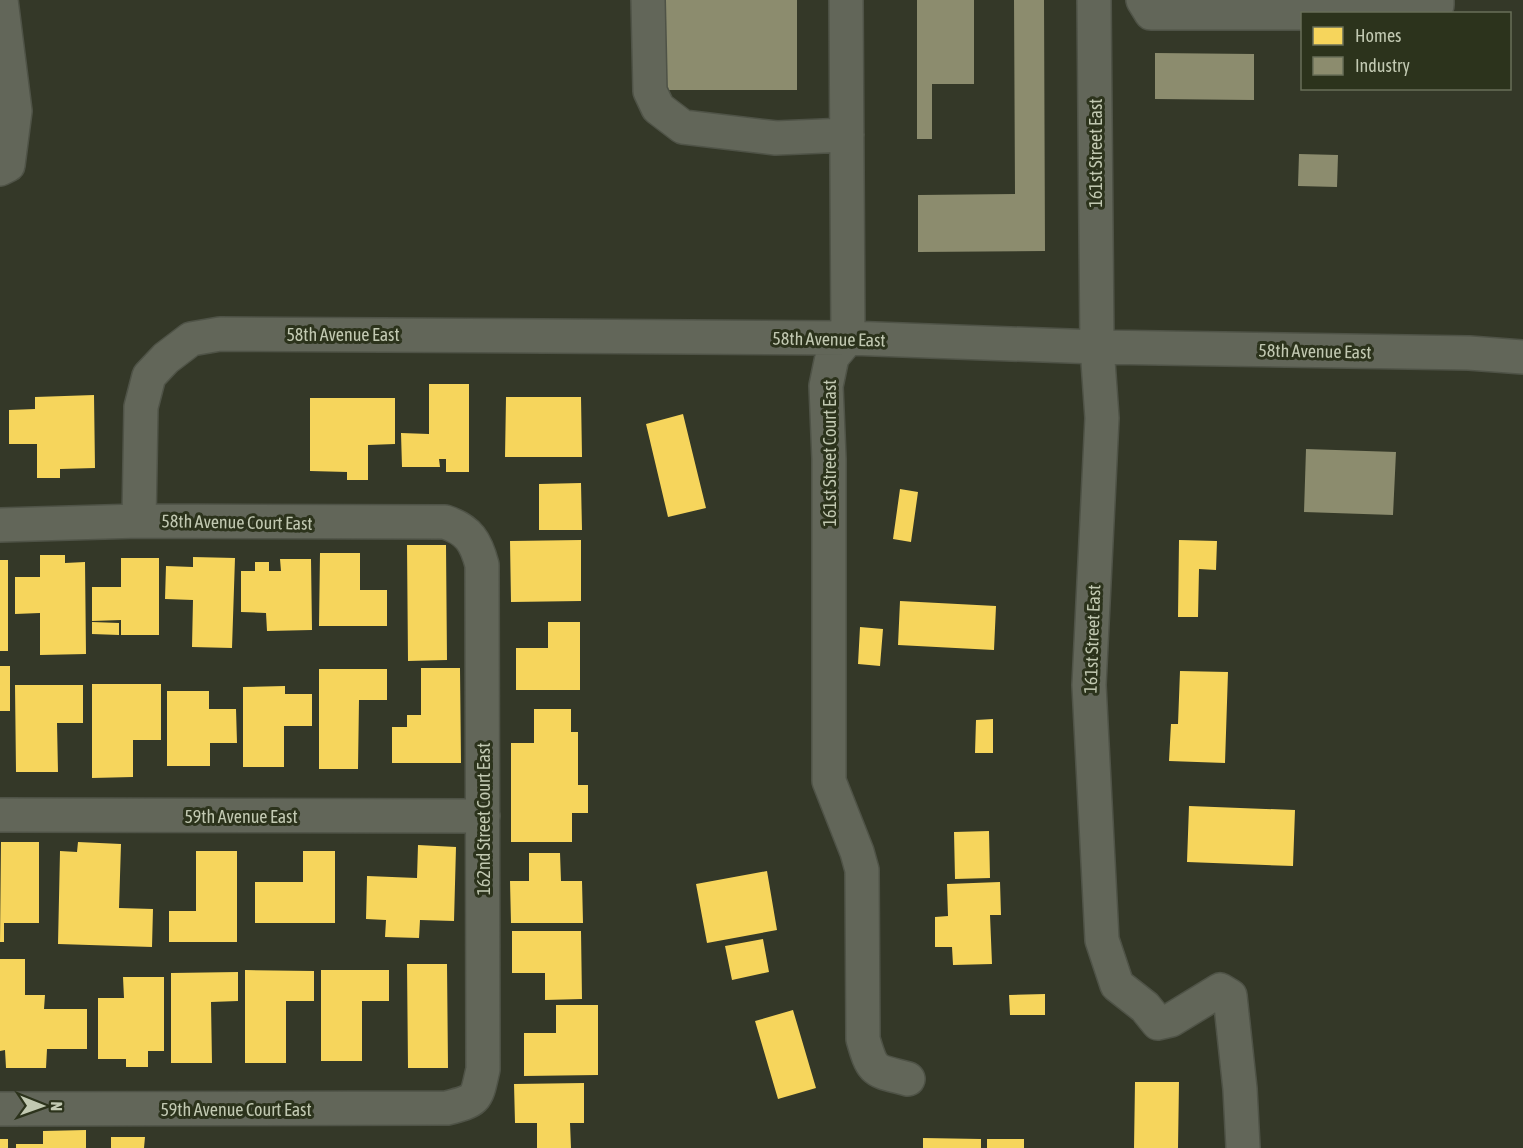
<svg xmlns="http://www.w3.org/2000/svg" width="1523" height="1148" viewBox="0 0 1523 1148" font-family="'Asap Condensed',sans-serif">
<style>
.homes{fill:#f6d55c}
.industry{fill:#8c8c6e}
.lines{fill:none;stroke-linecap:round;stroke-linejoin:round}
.minor-casing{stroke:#4f5347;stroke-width:36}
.minor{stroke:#626659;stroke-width:33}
.labels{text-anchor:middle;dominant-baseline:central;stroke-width:6;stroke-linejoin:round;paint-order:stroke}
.street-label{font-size:18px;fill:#c2c9b2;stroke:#2c331c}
</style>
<rect width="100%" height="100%" fill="#343828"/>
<path class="homes" d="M429,384H469V472H446V459H439L440,467H402L401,433L429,434Z
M94,395L95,468L60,469V478H37V444H9V410L35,409V397Z
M506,397H581L582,457H505Z
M310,398H395V444L368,445V480H347V472L310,471Z
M683,414L706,508L668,517L646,424Z
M581,483L582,530H539V484Z
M900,489L918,492L911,542L893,539Z
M581,540V601L511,602L510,541Z
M1179,540L1217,541L1216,570L1199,569L1198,617H1178Z
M407,545H446L447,660L408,661Z
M320,553H360V590H387V626H319Z
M40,555H65V563L85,562L86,654L40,655V613L15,614V577H40Z
M193,557L235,558L232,648L192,647L193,600L165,599L166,566L193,567Z
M121,558H159V635H121V620L92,621V587H121Z
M280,559H311L312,630L267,631L266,613L241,612V571H255V562H269V571H281Z
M0,560H8V651H0Z
M900,601L996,606L994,650L898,645Z
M92,622L119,623V635L92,634Z
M548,622H580V690H516V648H548Z
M860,627L883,629L880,666L858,664Z
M0,666H10V711H0Z
M421,668H460L461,763H392V727H407V715H421Z
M319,669H387V700H359L358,769H319Z
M1180,671L1228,672L1225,763L1169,761L1171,724H1178Z
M92,684H161V740H133V777L92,778Z
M15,685H83V723H57L58,772H16Z
M285,686V694H312V726H284V767H243V687Z
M167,691H209V709H236L237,743H210V766H167Z
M534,709H571V732H578V785H588V813H572V842H511V743H534Z
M993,719V753H975L976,720Z
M1189,806L1295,810L1293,866L1187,862Z
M989,831L990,878L955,879L954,832Z
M1,842H39V923H4V942H0Z
M78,842L121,844L119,908L153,909L152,947L58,944L60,851L77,852Z
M418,845L456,847L454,921L420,920L419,938L385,937L386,920L366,919L367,876L417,878Z
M196,851H237V942H169V911H196Z
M303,851H335V923H255V882H303Z
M529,853H560L561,881H582L583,923H511L510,881H529Z
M767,871L777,930L707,943L696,884Z
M1000,882L1001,915H990L992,964L953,965L952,947H935V917L948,916L947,884Z
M512,931H581L582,999L545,1000V973H512Z
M763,939L769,972L732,980L725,946Z
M0,959H25V995H45L44,1009H87V1049H47L46,1068H6L5,1050L0,1051Z
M407,964H447L448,1068H408Z
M245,970L314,971V1001H286V1063H245Z
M321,970H389V1001H362V1061H321Z
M238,972V1001L211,1002L212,1063H171V973Z
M123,977H164V1051H148V1067H126V1059H98V998H124Z
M1045,994V1015H1010L1009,995Z
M556,1005H598V1075L524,1076V1033H556Z
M793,1010L816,1088L778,1099L755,1021Z
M1135,1082H1179L1178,1148H1134Z
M584,1083V1123H570L571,1148H537V1123H515L514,1084Z
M86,1130V1148H16V1144H43V1131Z
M111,1137H145L144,1148H111Z
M923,1138L981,1139V1148H923Z
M0,1139H8V1148H0Z
M987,1139H1024V1148H987Z"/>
<path class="industry" d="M661,0H797V90H661Z
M917,0H974V84H932V139H917Z
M1014,0H1044L1045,251L918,252V195L1015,194Z
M1155,53L1254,54V100L1155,99Z
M1299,154L1338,155L1337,187L1298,186Z
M1306,449L1396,452L1393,515L1304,512Z"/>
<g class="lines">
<defs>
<path id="minor" d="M648,0L650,91L658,108L683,127L776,138L847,135
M846,0L848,338L832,357L826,386L829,459V781L857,852L862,870L863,1039C873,1074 874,1070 908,1079
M1094,0L1097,347L1102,418L1089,685L1102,940L1117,985L1145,1007L1158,1023L1171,1020L1220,990L1230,996L1240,1089L1243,1147
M1143,0L1151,13H1420L1431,10L1437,5V0
M0,169L8,165L15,111L1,0
M139,521L141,407L149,376L166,358L191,339L220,334L848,338L1097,347L1469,353L1523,357
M0,525L139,521L445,522C469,530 476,542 482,565L483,1069C476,1100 478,1100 447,1108L0,1109
M0,815L483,816"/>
</defs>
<use href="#minor" class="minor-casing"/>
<use href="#minor" class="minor"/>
</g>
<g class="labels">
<g class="street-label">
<text transform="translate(1095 153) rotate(-90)">161st Street East</text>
<text x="343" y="334">58th Avenue East</text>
<text transform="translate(829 339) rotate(1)">58th Avenue East</text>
<text transform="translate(1315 351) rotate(1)">58th Avenue East</text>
<text transform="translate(829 453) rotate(-90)">161st Street Court East</text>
<text transform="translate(237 522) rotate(1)">58th Avenue Court East</text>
<text transform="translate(1092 639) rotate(-88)">161st Street East</text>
<text x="241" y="816">59th Avenue East</text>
<text transform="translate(483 819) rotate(-90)">162nd Street Court East</text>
<text x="236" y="1109">59th Avenue Court East</text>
</g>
</g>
<rect x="1301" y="12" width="210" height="78" fill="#2c331c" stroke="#686f58" stroke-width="1.5"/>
<rect x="1313" y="27" width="30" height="18" fill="#f6d55c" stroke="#686f58" stroke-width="1.5"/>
<text x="1355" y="42" font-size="18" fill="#c2c9b2">Homes</text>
<rect x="1313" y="57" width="30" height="18" fill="#8c8c6e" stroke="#686f58" stroke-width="1.5"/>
<text x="1355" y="72" font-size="18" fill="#c2c9b2">Industry</text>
<g transform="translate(42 1106) rotate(91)" stroke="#2c331c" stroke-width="4.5" paint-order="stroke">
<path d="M0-4.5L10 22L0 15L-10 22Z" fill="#c2c9b2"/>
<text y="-9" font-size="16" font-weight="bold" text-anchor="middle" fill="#c2c9b2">N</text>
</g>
</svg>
